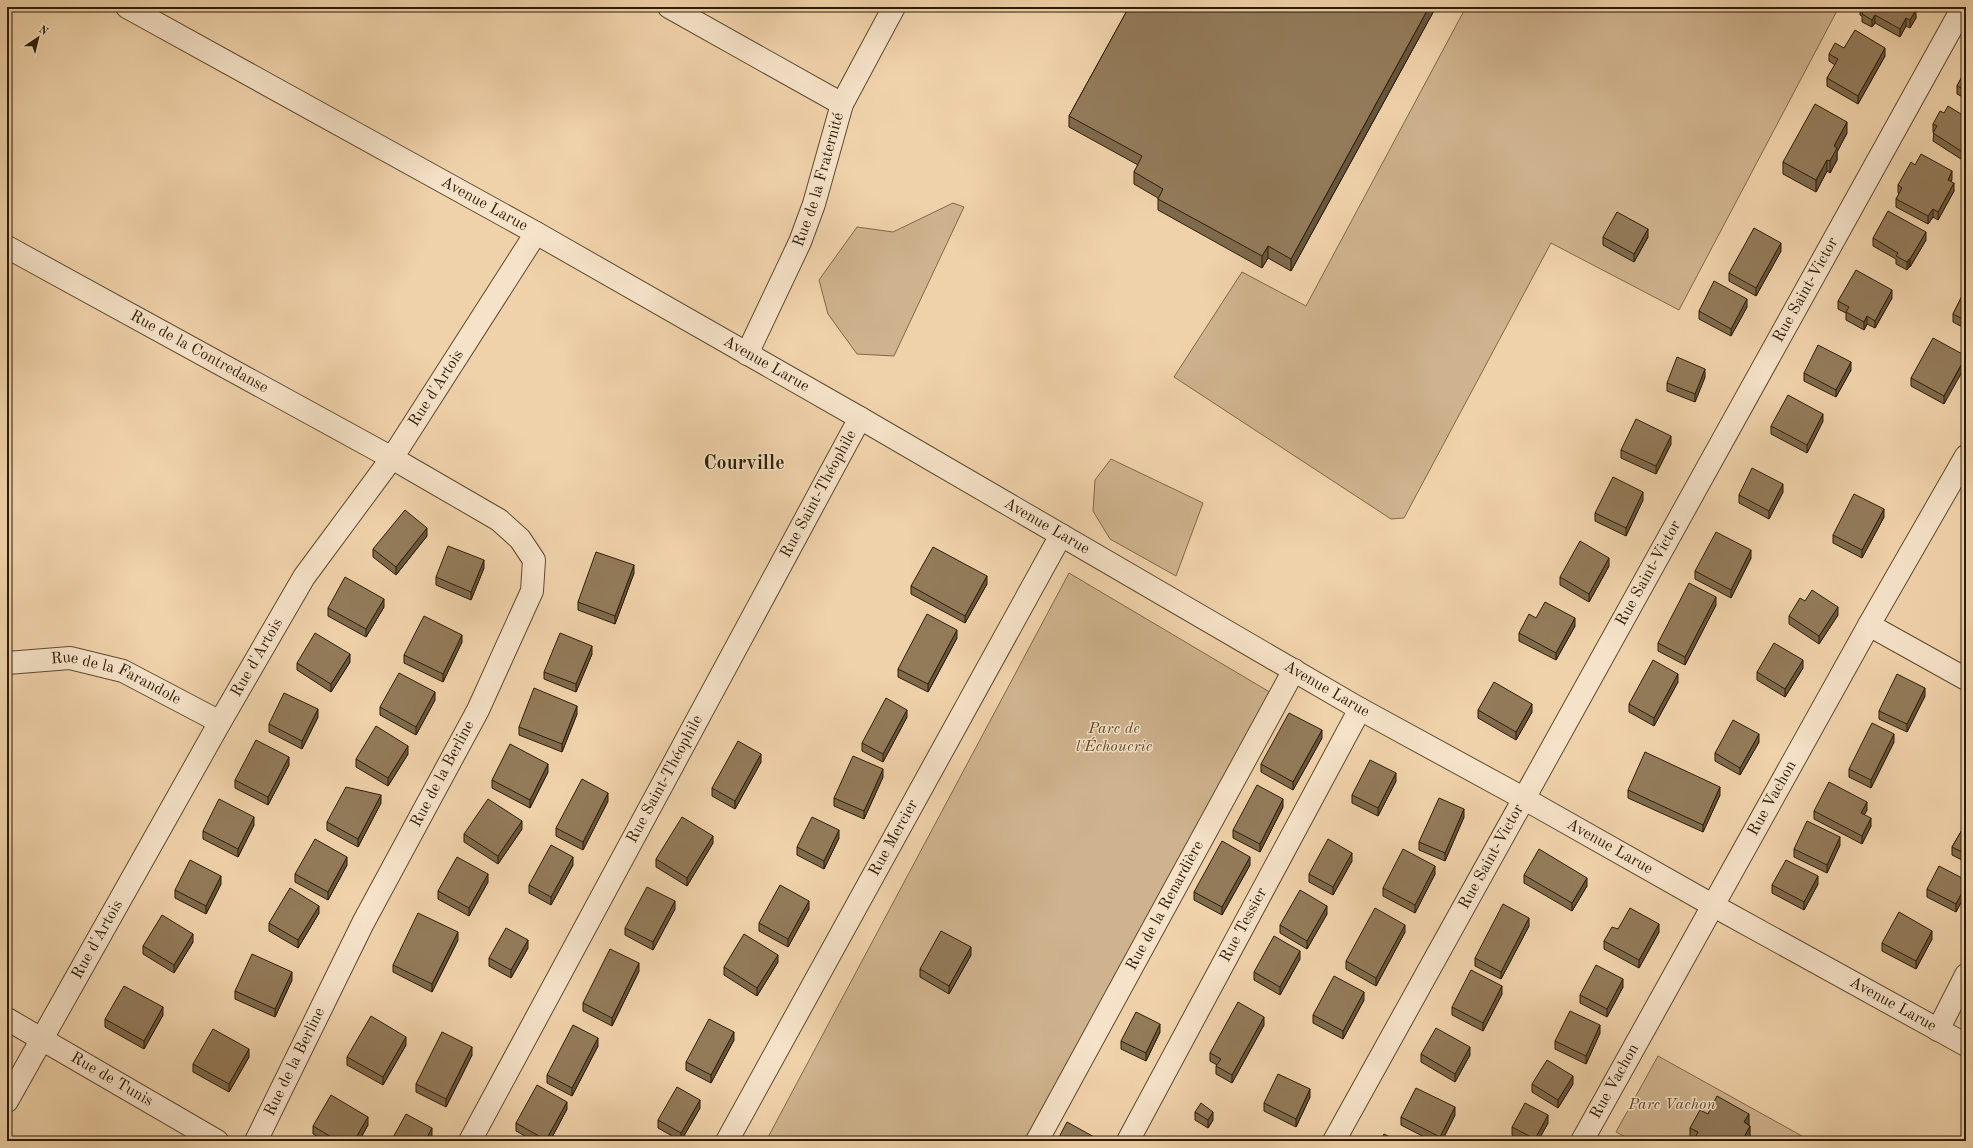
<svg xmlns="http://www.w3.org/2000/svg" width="1973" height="1148" viewBox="0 0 1973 1148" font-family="'Old Standard TT',serif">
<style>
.green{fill:#cfb38e;stroke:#7e6849}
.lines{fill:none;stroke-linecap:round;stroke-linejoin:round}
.minor-casing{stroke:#5e4a2e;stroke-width:24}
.minor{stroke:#f5e2c8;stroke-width:22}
.wall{fill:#7e6a4d;stroke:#2e1d04}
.shaded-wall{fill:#67563f;stroke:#2e1d04}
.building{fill:#937b5a;stroke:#2e1d04}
.labels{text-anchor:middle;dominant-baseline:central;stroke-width:3;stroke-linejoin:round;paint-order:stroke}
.street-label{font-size:16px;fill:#2e1d04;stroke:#f5e2c8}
.park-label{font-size:16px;font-style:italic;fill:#5e4a2d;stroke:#f5e2c8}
.district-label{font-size:20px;font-weight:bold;fill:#2e1d04;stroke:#f5e2c8}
</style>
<rect width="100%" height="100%" fill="#f0d2aa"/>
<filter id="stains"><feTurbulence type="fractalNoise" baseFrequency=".005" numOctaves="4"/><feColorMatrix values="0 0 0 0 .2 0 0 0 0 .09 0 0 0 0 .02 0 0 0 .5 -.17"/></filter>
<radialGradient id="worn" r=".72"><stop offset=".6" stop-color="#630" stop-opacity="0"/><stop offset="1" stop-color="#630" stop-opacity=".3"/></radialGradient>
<path class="green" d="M1466,7H1839L1679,310L1551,243L1404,518L1391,519L1174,377L1242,272L1306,306Z
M953,203L964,207L894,356L857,354L828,314L819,280L857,227L893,232Z
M1111,459L1203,503L1176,576L1110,539L1093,511L1095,480Z
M1069,573L1273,694L1024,1141H766Z
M1658,1056L1811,1141H1633L1616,1132Z"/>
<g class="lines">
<defs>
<g id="minor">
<path id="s1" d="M127,7L536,233L860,418L1360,709L1523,798L1714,906L1966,1045"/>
<path d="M669,7L842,104"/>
<path id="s2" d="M7,247L392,458L499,520L520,539L534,560L532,591L478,710L363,923L256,1141"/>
<path id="s3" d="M747,354L800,242L814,204L842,104L894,7"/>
<path d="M1869,625L1966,679"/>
<path id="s4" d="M7,663L70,658L123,671L220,722"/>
<path id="s5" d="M7,1019L217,1141"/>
<path d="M1938,1030L1966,975"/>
<path id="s6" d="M7,1101L220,722L304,577L392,458L536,233"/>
<path id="s7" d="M470,1141L860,418"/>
<path id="s8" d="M727,1141L1061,535"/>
<path id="s9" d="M1037,1141L1294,670"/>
<path id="s10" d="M1128,1141L1360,709"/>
<path id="s11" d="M1334,1141L1963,7"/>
<path id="s12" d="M1582,1141L1869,625L1966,456"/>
</g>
</defs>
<use href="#minor" class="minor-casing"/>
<use href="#minor" class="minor"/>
</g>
<path class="wall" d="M1129,7H1436L1291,271L1268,258L1262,268L1158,210V198L1134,184V172L1138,165L1069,127V116Z
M1857,7H1916L1915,10L1916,18L1910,28L1906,26L1900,37L1875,23L1872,27L1862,22V16L1860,15V10L1857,8Z
M1844,48L1885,56L1858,104L1827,86V78L1835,65L1829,61V54Z
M1966,69V104L1963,102V97L1957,94V86Z
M1944,113L1966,117L1964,161L1933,141L1934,132H1933V124Z
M1847,133L1837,152V160L1830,173L1827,171L1816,192L1783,174V162Z
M1915,165L1952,179L1951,181L1954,191L1938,220L1933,217L1928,224L1896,207V199L1899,194L1898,193V185Z
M1603,237H1648L1634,262L1603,245Z
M1873,238L1926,240L1910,267H1909L1907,270L1896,264V259L1873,246Z
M1781,251L1756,296L1729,281V273Z
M1966,288V329L1953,322V314Z
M1892,298L1875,328L1867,324L1864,330L1846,320V313L1838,309V301Z
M1747,307L1731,336L1699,319V311Z
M1966,356L1944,404L1911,386V378Z
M1851,370L1836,397L1804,381V373Z
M1705,377L1695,402L1667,391V383Z
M1823,421L1807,453L1771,434V426Z
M1671,444L1656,474L1621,458V450Z
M1783,492L1769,519L1739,503V495Z
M1643,500L1626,536L1595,521V513Z
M1884,517L1862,558L1833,543V535Z
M427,536L396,575L373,557V549Z
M1751,558L1731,598L1695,579V571Z
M1609,566L1589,602L1560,585V577Z
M484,568L471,600L436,585V577Z
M634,573L615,624L578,610V602Z
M987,584L965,623L911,594V586Z
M1805,601L1838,615L1819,644L1789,624V616Z
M1716,605L1685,665L1658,651V643Z
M384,607L366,637L328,616V608Z
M1536,618L1575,626L1556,660L1519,641V633Z
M957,638L928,692L898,677V669Z
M462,642L443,682L404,663V655Z
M592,654L576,692L544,679V672Z
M350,662L331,692L297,670V663Z
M1803,668L1785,697L1757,680V672Z
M1678,682L1654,726L1629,712V704Z
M1925,696L1907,732L1879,719V711Z
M435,700L416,735L380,715V707Z
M1478,710L1532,712L1516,740L1478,718Z
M577,714L562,752L519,735V727Z
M318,717L302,749L269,732V724Z
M907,717L883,762L862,751V743Z
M1322,738L1293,790L1261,772V764Z
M1759,742L1740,775L1715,761V753Z
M1894,742L1871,788L1849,777V769Z
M408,754L388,786L356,767V759Z
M761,762L735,809L712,796V788Z
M289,765L268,805L235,788V780Z
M548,772L530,808L492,788V780Z
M883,777L864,819L834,806V798Z
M1396,781L1378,816L1352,803V795Z
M1628,790L1720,795L1703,832L1628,798Z
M1966,795V809L1963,807V799Z
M608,801L583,850L556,836V828Z
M381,803L358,847L327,830V822Z
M1283,807L1260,852L1233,838V830Z
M1867,810L1864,815L1871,826L1862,844L1814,819V811Z
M1464,817L1445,861L1419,850V842Z
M1966,823V862L1952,855V847Z
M254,825L238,857L203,839V831Z
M522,829L498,864L464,842V834Z
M839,838L824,869L797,855V847Z
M713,843L687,886L656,867V859Z
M1840,845L1827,873L1794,857V849Z
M1352,861L1333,895L1309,882V874Z
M347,865L328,900L295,882V874Z
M573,865L551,905L529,893V885Z
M1250,865L1222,915L1194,900V892Z
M1435,874L1415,913L1383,896V888Z
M1524,875L1587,886L1572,911L1524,883Z
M1966,880V893L1956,912L1927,897V889Z
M488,882L469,916L438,899V891Z
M221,884L206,914L175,898V890Z
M1818,884L1804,910L1772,893V885Z
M675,909L653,950L625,935V928Z
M809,909L788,947L759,931V923Z
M319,913L298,948L269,931V923Z
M1327,914L1307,949L1280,933V925Z
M1529,926L1501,979L1475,966V958Z
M1618,929L1659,932L1639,968L1604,949V941Z
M1405,932L1376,986L1346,969V961Z
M1932,939L1916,969L1882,951V943Z
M458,940L432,992L393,972V965Z
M193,942L174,973L143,954V946Z
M528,948L511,978L489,966V958Z
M971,955L949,994L920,977V969Z
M1300,959L1280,995L1254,980V972Z
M778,962L757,996L724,975V967Z
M639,971L612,1026L583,1011V1003Z
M292,980L275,1017L235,999V991Z
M1623,987L1607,1017L1580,1003V995Z
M1502,994L1483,1031L1452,1015V1007Z
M1364,1000L1343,1039L1313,1023V1015Z
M163,1015L144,1049L105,1027V1019Z
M1264,1025L1232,1083L1216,1074V1066L1217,1065L1210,1061V1053Z
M1160,1032L1146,1061L1121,1049V1041Z
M1600,1033L1586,1064L1555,1049V1041Z
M734,1040L711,1083L686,1070V1062Z
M406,1045L383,1085L347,1065V1057Z
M598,1046L572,1096L547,1083V1075Z
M1421,1054L1470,1055L1455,1082L1421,1062Z
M472,1055L446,1107L416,1092V1084Z
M249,1057L229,1092L193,1072V1064Z
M1532,1084H1573L1558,1108L1532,1092Z
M1310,1097L1296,1127L1264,1111V1103Z
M700,1108L681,1141L658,1128V1120Z
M567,1109L550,1141H534L516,1131V1123Z
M1195,1112L1213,1120L1208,1128L1195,1120Z
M1708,1114L1749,1125L1750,1137L1693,1141L1690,1139V1128Z
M1455,1115L1442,1141H1432L1401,1125V1117Z
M1548,1123L1538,1141H1523L1512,1135V1127Z
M368,1125L359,1141H325L313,1134V1126Z"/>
<path class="shaded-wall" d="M1429,7H1436L1291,271V259Z
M1912,7H1916L1911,16Z
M1916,10V18L1910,28V20Z
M1875,15V23L1872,27V20Z
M1906,18V26L1900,37V29Z
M1885,48V56L1858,104V96Z
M1847,122V133L1837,152V160L1830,173V161L1834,146Z
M1966,149V157L1964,161V153Z
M1827,160V171L1816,192V180Z
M1952,171V179L1948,188V180Z
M1954,183V191L1938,220V212Z
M1933,209V217L1928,224V216Z
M1648,229V237L1634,262V254Z
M1926,232V240L1910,267V259Z
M1781,243V251L1756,296V288Z
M1268,246V258L1262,268V256Z
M1909,259V267L1907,270V262Z
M1892,290V298L1875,328V321Z
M1747,299V307L1731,336V329Z
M1867,316V324L1864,330V322Z
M1966,357V365L1944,404V396Z
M1851,362V370L1836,397V390Z
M1705,369V377L1695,402V394Z
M1823,414V421L1807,453V445Z
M1671,436V444L1656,474V466Z
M1783,484V492L1769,519V511Z
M1643,492V500L1626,536V528Z
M1884,509V517L1862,558V550Z
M427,528V536L396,575V567Z
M1751,550V558L1731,598V590Z
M1609,558V566L1589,602V594Z
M484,560V568L471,600V592Z
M634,565V573L615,624V616Z
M987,576V584L965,623V616Z
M1716,597V605L1685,665V657Z
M384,599V607L366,637V629Z
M1838,607V615L1819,644V636Z
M1575,618V626L1556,660V653Z
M957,630V638L928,692V684Z
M462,635V642L443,682V674Z
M592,646V654L576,692V684Z
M350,654V662L331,692V684Z
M1803,660V668L1785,697V689Z
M1678,674V682L1654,726V718Z
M1925,688V696L1907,732V724Z
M435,692V700L416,735V727Z
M1532,704V712L1516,740V732Z
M577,706V714L562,752V744Z
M318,709V717L302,749V741Z
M907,710V717L883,762V754Z
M1322,730V738L1293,790V782Z
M1759,734V742L1740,775V768Z
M1894,734V742L1871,788V780Z
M408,746V754L388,786V778Z
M761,754V762L735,809V801Z
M289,757V765L268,805V797Z
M548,764V772L530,808V800Z
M883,769V777L864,819V811Z
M1396,773V781L1378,816V808Z
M1720,787V795L1703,832V825Z
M608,793V801L583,850V842Z
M381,795V803L358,847V839Z
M1283,799V807L1260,852V844Z
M1867,802V810L1861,821V813Z
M1464,809V817L1445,861V853Z
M254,817V825L238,857V849Z
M1871,818V826L1862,844V836Z
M522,821V829L498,864V856Z
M839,830V838L824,869V861Z
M713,836V843L687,886V878Z
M1840,837V845L1827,873V865Z
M1352,853V861L1333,895V887Z
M347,857V865L328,900V892Z
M573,857V865L551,905V897Z
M1250,857V865L1222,915V907Z
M1435,866V874L1415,913V905Z
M488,874V882L469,916V908Z
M221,876V884L206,914V906Z
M1818,876V884L1804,910V902Z
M1587,878V886L1572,911V903Z
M1966,885V893L1956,912V904Z
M675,901V909L653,950V942Z
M809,901V909L788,947V939Z
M319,906V913L298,948V940Z
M1327,906V914L1307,949V941Z
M1529,918V926L1501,979V972Z
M1659,924V932L1639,968V960Z
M1405,925V932L1376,986V978Z
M1932,931V939L1916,969V961Z
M458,932V940L432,992V984Z
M193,934V942L174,973V965Z
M528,940V948L511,978V970Z
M971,947V955L949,994V986Z
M1300,951V959L1280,995V987Z
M778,955V962L757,996V988Z
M639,963V971L612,1026V1018Z
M292,972V980L275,1017V1009Z
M1623,979V987L1607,1017V1009Z
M1502,986V994L1483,1031V1023Z
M1364,992V1000L1343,1039V1031Z
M163,1007V1015L144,1049V1041Z
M1264,1017V1025L1232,1083V1075Z
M1160,1024V1032L1146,1061V1053Z
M1600,1025V1033L1586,1064V1056Z
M734,1032V1040L711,1083V1075Z
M406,1037V1045L383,1085V1077Z
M598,1038V1046L572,1096V1088Z
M472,1047V1055L446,1107V1099Z
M1470,1047V1055L1455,1082V1074Z
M249,1049V1057L229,1092V1084Z
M1573,1076V1084L1558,1108V1100Z
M1310,1089V1097L1296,1127V1119Z
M700,1100V1108L681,1141V1133Z
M567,1102V1109L550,1141H546V1140Z
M1455,1107V1115L1442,1141H1440V1137Z
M1213,1112V1120L1208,1128V1120Z
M1749,1114V1125L1744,1122Z
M1548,1115V1123L1538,1141H1535V1139Z
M368,1117V1125L359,1141H354Z
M1750,1126V1137L1748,1141H1742Z
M432,1128V1136L429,1141H425Z"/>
<path class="building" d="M1129,7H1429L1291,259L1268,246L1262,256L1158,199L1163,189L1134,172L1142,156L1069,116Z
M1861,7H1912L1911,8L1916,10L1910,20L1906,18L1900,29L1875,15L1872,20L1862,14L1864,10L1860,8Z
M1855,30L1885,48L1858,96L1827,78L1838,59L1829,54L1835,43L1844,48Z
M1966,69V96L1963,94L1965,90L1957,86Z
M1815,104L1847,122L1834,146L1837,148L1830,161L1827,160L1816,180L1783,162Z
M1948,106L1966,117V149L1964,153L1933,133L1937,126L1933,124L1940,111L1944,113Z
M1921,154L1952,171L1948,180L1954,183L1938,212L1933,209L1928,216L1896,199L1902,188L1898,185L1911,162L1915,165Z
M1888,211L1926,232L1910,259H1909L1907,262L1896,256L1898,253L1873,238Z
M1617,212L1648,229L1634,254L1603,237Z
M1754,228L1781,243L1756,288L1729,273Z
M1856,270L1892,290L1875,321L1867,316L1864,322L1846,312L1849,307L1838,301Z
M1714,281L1747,299L1731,329L1699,311Z
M1966,288V321L1953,314Z
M1933,338L1966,356L1944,396L1911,378Z
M1818,345L1851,362L1836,390L1804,373Z
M1677,357L1705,369L1695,394L1667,383Z
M1788,395L1823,414L1807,445L1771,426Z
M1636,419L1671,436L1656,466L1621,450Z
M1752,468L1783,484L1769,511L1739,495Z
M1613,477L1643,492L1626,528L1595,513Z
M1854,494L1884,509L1862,550L1833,535Z
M405,510L427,528L396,567L373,549Z
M1716,532L1751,550L1731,590L1695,571Z
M1580,541L1609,558L1589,594L1560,577Z
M448,546L484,560L471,592L436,577Z
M933,547L987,576L965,616L911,586Z
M596,552L634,565L615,616L578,602Z
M345,577L384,599L366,629L328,608Z
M1689,583L1716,597L1685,657L1658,643Z
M1812,590L1838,607L1819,636L1789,616L1800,598L1805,601Z
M1545,602L1575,618L1556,653L1519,633L1529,614L1536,618Z
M927,614L957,630L928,684L898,669Z
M424,616L462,635L443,674L404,655Z
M315,633L350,654L331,684L297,663Z
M560,633L592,646L576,684L544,672Z
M1774,643L1803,660L1785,689L1757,672Z
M1653,660L1678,674L1654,718L1629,704Z
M399,673L435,692L416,727L380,707Z
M1897,674L1925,688L1907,724L1879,711Z
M1494,682L1532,704L1516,732L1478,710Z
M534,688L577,706L562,744L519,727Z
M284,693L318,709L302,741L269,724Z
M886,698L907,710L883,754L862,743Z
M1289,713L1322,730L1293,782L1261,764Z
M1733,720L1759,734L1740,768L1715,753Z
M1872,723L1894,734L1871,780L1849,769Z
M376,726L408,746L388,778L356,759Z
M256,740L289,757L268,797L235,780Z
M738,741L761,754L735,801L712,788Z
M510,744L548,764L530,800L492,780Z
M1645,752L1720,787L1703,825L1628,790Z
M853,756L883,769L864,811L834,798Z
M1370,760L1396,773L1378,808L1352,795Z
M582,779L608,793L583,842L556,828Z
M1829,782L1867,802L1861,813L1871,818L1862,836L1814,811Z
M1257,785L1283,799L1260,844L1233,830Z
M346,787L381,795L358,839L327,822Z
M1966,795V801L1963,799Z
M1439,798L1464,809L1445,853L1419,842Z
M219,799L254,817L238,849L203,831Z
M488,799L522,821L498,856L464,834Z
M682,817L713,836L687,878L656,859Z
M812,817L839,830L824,861L797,847Z
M1807,821L1840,837L1827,865L1794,849Z
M1966,823V854L1952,847Z
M315,839L347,857L328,892L295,874Z
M1328,839L1352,853L1333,887L1309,874Z
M1222,841L1250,857L1222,907L1194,892Z
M551,845L573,857L551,897L529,885Z
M1403,849L1435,866L1415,905L1383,888Z
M1539,849L1587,878L1572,903L1524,875Z
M457,857L488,874L469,908L438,891Z
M190,860L221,876L206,906L175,890Z
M1786,860L1818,876L1804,902L1772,885Z
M1939,866L1966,880V885L1956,904L1927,889Z
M780,885L809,901L788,939L759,923Z
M647,887L675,901L653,942L625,928Z
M290,888L319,906L298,940L269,923Z
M1300,890L1327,906L1307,941L1280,925Z
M1503,904L1529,918L1501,972L1475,958Z
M1375,908L1405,925L1376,978L1346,961Z
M1630,908L1659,924L1639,960L1604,941L1612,927L1618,929Z
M1899,912L1932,931L1916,961L1882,943Z
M418,913L458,932L432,984L393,965Z
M162,915L193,934L174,965L143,946Z
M506,928L528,940L511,970L489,958Z
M941,931L971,947L949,986L920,969Z
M744,934L778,955L757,988L724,967Z
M1274,936L1300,951L1280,987L1254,972Z
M610,949L639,963L612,1018L583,1003Z
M252,954L292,972L275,1009L235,991Z
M1596,965L1623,979L1607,1009L1580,995Z
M1471,970L1502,986L1483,1023L1452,1007Z
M1334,976L1364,992L1343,1031L1313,1015Z
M124,986L163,1007L144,1041L105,1019Z
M1238,1002L1264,1017L1232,1075L1216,1066L1221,1059L1210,1053Z
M1570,1011L1600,1025L1586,1056L1555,1041Z
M1136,1012L1160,1024L1146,1053L1121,1041Z
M371,1016L406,1037L383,1077L347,1057Z
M709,1019L734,1032L711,1075L686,1062Z
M573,1025L598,1038L572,1088L547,1075Z
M1436,1028L1470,1047L1455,1074L1421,1054Z
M213,1029L249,1049L229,1084L193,1064Z
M442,1032L472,1047L446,1099L416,1084Z
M1547,1060L1573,1076L1558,1100L1532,1084Z
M1278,1074L1310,1089L1296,1119L1264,1103Z
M537,1085L567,1102L546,1140L516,1123Z
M677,1087L700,1100L681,1133L658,1120Z
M1416,1088L1455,1107L1440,1137L1401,1117Z
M331,1095L368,1117L354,1141H338L313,1126Z
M1717,1096L1749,1114L1744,1122L1750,1126L1742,1141H1693L1698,1132L1690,1128L1700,1110L1708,1114Z
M1201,1103L1213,1112L1208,1120L1195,1112Z
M1525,1103L1548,1115L1535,1139L1512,1127Z
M406,1114L432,1128L425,1141H391Z
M1067,1122L1096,1138L1094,1141H1057Z
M1384,1134L1398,1141H1380Z
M1491,1139L1496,1141H1490Z"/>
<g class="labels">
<g class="street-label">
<text stroke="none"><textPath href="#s3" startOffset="189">Rue de la Fraternité</textPath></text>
<text stroke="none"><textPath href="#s1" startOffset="408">Avenue Larue</textPath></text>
<text stroke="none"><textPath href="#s11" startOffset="973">Rue Saint-Victor</textPath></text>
<text stroke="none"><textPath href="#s2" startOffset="219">Rue de la Contredanse</textPath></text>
<text stroke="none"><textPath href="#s1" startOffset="732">Avenue Larue</textPath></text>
<text stroke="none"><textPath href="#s6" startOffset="833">Rue d'Artois</textPath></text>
<text stroke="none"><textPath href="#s7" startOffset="735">Rue Saint-Théophile</textPath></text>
<text stroke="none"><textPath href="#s1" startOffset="1056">Avenue Larue</textPath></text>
<text stroke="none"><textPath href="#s11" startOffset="649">Rue Saint-Victor</textPath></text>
<text stroke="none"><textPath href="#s6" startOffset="509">Rue d'Artois</textPath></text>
<text stroke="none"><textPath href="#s4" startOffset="113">Rue de la Farandole</textPath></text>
<text stroke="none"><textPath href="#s1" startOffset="1380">Avenue Larue</textPath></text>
<text transform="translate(443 774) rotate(-62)">Rue de la Berline</text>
<text stroke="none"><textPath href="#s7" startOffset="411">Rue Saint-Théophile</textPath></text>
<text stroke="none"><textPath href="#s12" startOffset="392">Rue Vachon</textPath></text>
<text stroke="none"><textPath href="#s8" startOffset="346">Rue Mercier</textPath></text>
<text stroke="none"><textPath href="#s1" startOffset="1704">Avenue Larue</textPath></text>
<text stroke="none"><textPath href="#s11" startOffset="325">Rue Saint-Victor</textPath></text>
<text stroke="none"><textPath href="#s9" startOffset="268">Rue de la Renardière</textPath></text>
<text stroke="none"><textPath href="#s10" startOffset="245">Rue Tessier</textPath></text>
<text stroke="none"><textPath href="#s6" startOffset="185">Rue d'Artois</textPath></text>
<text stroke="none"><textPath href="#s1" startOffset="2028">Avenue Larue</textPath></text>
<text transform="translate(295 1062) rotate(-64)">Rue de la Berline</text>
<text stroke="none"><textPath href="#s5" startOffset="121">Rue de Tunis</textPath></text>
<text stroke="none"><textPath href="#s12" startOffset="68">Rue Vachon</textPath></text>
</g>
<g class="park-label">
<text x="1114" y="729">Parc de<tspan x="1114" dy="18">l'Échouerie</tspan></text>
<text x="1672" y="1105">Parc Vachon</text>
</g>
<g class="district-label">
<text x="744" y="464">Courville</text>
</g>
</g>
<rect width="1973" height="1148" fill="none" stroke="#f0d2aa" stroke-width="24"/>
<rect x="8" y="8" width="1957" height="1132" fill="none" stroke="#2e1d04" stroke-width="2"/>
<rect x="12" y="12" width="1949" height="1124" fill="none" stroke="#2e1d04"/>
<g transform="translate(38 38) rotate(35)" stroke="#f5e2c8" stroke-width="3" paint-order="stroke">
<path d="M0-3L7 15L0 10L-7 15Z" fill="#2e1d04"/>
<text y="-6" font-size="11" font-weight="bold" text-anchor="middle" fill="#2e1d04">N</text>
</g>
<rect width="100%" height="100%" filter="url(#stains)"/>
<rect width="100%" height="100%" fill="url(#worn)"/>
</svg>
